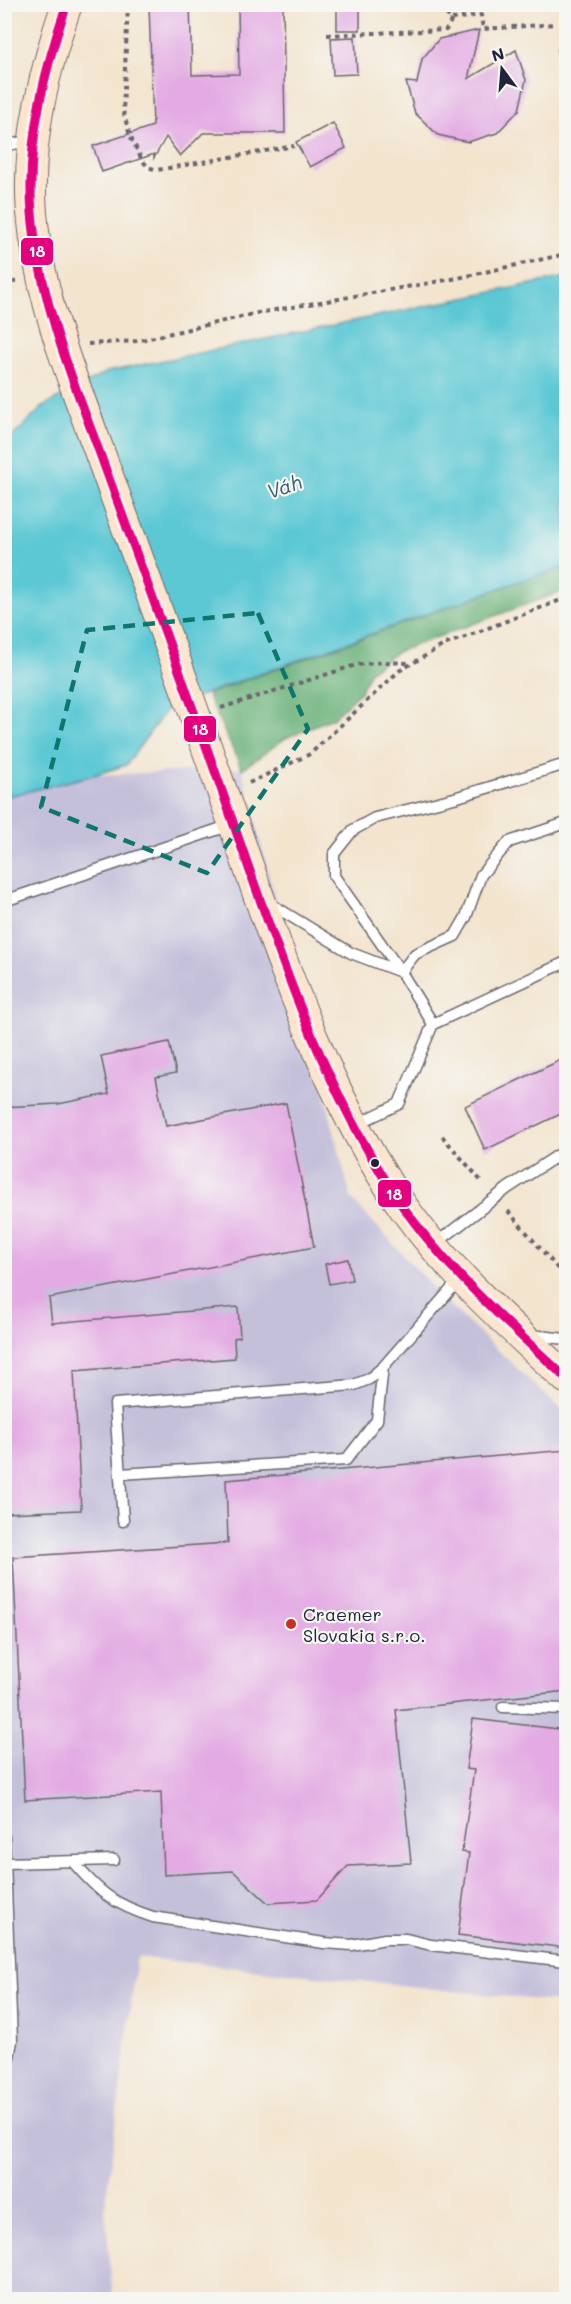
<svg xmlns="http://www.w3.org/2000/svg" width="571" height="2304" viewBox="0 0 571 2304" font-family="Mali,sans-serif">
<style>
.industrial{fill:#c5c0da}
.forest{fill:#69b178;stroke:#466a5a;stroke-width:1.5}
.water{fill:#5cc8d4;stroke:#3f7588;stroke-width:1.5}
.building{fill:#e3aae3}
.lines{fill:none;stroke-linecap:round;stroke-linejoin:round}
.lane-casing{stroke:#6b666e;stroke-width:13}
.secondary-casing{stroke:#6b666e;stroke-width:32}
.path{stroke:#6b666e;stroke-width:4;stroke-dasharray:4.5 4.5;stroke-linecap:butt}
.lane{stroke:#fff;stroke-width:10}
.secondary{stroke:#fce5cf;stroke-width:30}
.bus-1-casing{stroke:#f6f6f2;stroke-width:14}
.bus-1{stroke:#e5007d;stroke-width:9}
.marked{fill:none;stroke:#0f766e;stroke-width:4.5;stroke-dasharray:12 8;stroke-linejoin:round}
.bus-dot{fill:#22223b;stroke:#f6f6f2;stroke-width:2}
.poi-dot{fill:#c8321e;stroke:#f6f6f2;stroke-width:2}
.labels{text-anchor:middle;dominant-baseline:central;stroke-width:4.5;stroke-linejoin:round;paint-order:stroke}
.poi-label{font-size:18px;fill:#22223b;stroke:#f6f6f2;text-anchor:start}
.water-label{font-size:20px;font-style:italic;fill:#365c71;stroke:#f6f6f2}
.line-badge{stroke:#f6f6f2;stroke-width:2}
.badge-label{font-size:16px;text-anchor:middle;font-weight:bold;fill:#fff}
</style>
<rect width="100%" height="100%" fill="#f6f6f2"/>
<filter id="ink" filterUnits="userSpaceOnUse"><feTurbulence type="fractalNoise" baseFrequency=".0167" numOctaves="2"/><feDisplacementMap in="SourceGraphic" scale="12" xChannelSelector="R" yChannelSelector="G"/><feConvolveMatrix kernelMatrix="1 2 1 2 8 2 1 2 1" color-interpolation-filters="sRGB"/></filter>
<filter id="wash" filterUnits="userSpaceOnUse"><feTurbulence type="fractalNoise" baseFrequency=".008" numOctaves="4" result="noise"/><feDisplacementMap in="SourceGraphic" scale="24" xChannelSelector="R" yChannelSelector="G"/><feGaussianBlur stdDeviation="1.35" result="paint"/><feColorMatrix in="noise" values="0 0 0 0 0 0 0 0 0 0 0 0 0 0 0 0 0 1.4 0 .05"/><feComposite in="paint" operator="in"/></filter>
<g filter="url(#wash)">
<rect width="100%" height="100%" fill="#f3e4ce"/>
<path class="industrial" d="M85,738L95,775L242,769L351,1198L446,1302L566,1414V2003L137,1957L105,2207L113,2299H5L4,755Z"/>
<path class="forest" d="M566,567V590L399,651L370,671L360,692L334,717L286,738L242,769L207,694L520,581Z"/>
<path class="water" d="M566,277V567L520,581L228,685L167,709L126,765L94,775L5,797L4,445L44,406L107,372Z"/>
<g id="blocks">
<path class="building" d="M149,4H190L192,75L239,74L238,4H283L285,133H203L180,156L166,137L154,158V154L102,172L93,146L153,126Z
M337,4H360V30H337Z
M479,30L468,79L516,50L526,80L519,110L497,133L468,142L438,135L415,113L406,82L417,83L422,59L439,39Z
M355,37L357,74L333,75L331,38Z
M333,123L346,148L310,167L296,142Z
M169,1042L176,1073L156,1077L166,1126L286,1103L314,1247L49,1298L52,1323L238,1307L240,1337L234,1338L235,1358L74,1371L81,1510L4,1513V1107L58,1104L109,1094L101,1056Z
M567,1057V1111L485,1150L465,1106Z
M348,1259L352,1280L329,1284L325,1264Z
M567,1450V1691L396,1710L411,1863L348,1866L317,1900L268,1903L233,1871L164,1875L161,1792L25,1800L13,1557L228,1543L226,1480Z
M473,1719L567,1730V1948L458,1935L469,1853L462,1852L474,1770L466,1769Z"/>
</g>
</g>
<g filter="url(#ink)">
<use href="#blocks" fill-opacity="0" stroke="#6b666e" stroke-width="1.5"/>
<g class="lines">
<defs>
<path id="lane" d="M4,146L31,140
M4,901L231,825
M269,903L351,953L401,972
M401,972L334,876V854L353,830L375,818L454,798L566,764
M433,1024L401,972L415,954L455,936L466,917L481,875L509,842L566,823
M357,1124L399,1104L433,1024L566,962
M556,1156L566,1171
M435,1244L508,1188L566,1150
M531,1335L566,1339
M120,1474L346,1460L377,1420L383,1367
M123,1521L115,1404L354,1385L369,1379L383,1367L461,1278
M503,1707L566,1709
M4,1837L12,2041L4,2083
M73,1862C100,1893 113,1904 153,1917L324,1943L352,1945L385,1939H406L431,1945L566,1961
M6,1863L114,1860"/>
<path id="secondary" d="M67,4C44,70 26,143 32,213C39,293 67,366 95,440C121,512 147,583 173,654C200,728 226,802 252,877C290,985 329,1092 391,1189C437,1261 504,1320 566,1378"/>
</defs>
<use href="#lane" class="lane-casing"/>
<use href="#secondary" class="secondary-casing"/>
<path class="path" d="M128,4L123,111L130,136L142,160L148,167L157,170L294,146
M452,19L481,15L483,29L556,24
M327,35L446,30L452,19L434,4
M557,50H566
M4,281L16,282
M88,344L137,341L258,313L458,278L566,254
M221,708L356,665L383,662L411,663
M249,783L310,754L399,671L444,645L566,598
M442,1136L483,1183
M508,1211L566,1278"/>
<use href="#lane" class="lane"/>
<use href="#secondary" class="secondary"/>
<defs>
<path id="bus-1" d="M67,4C44,70 26,143 32,213C39,293 67,366 95,440C121,512 147,583 173,654C200,728 226,802 252,877C290,985 329,1092 391,1189C437,1261 504,1320 566,1378"/>
</defs>
<use href="#bus-1" class="bus-1-casing"/>
<use href="#bus-1" class="bus-1"/>
</g>
</g>
<path class="marked" d="M258,613L308,729L207,873L41,807L87,630Z"/>
<circle class="bus-dot" cx="375" cy="1163" r="5"/>
<circle class="poi-dot" cx="291" cy="1624" r="6"/>
<g class="labels">
<g class="poi-label">
<text x="303" y="1614">Craemer<tspan x="303" dy="21">Slovakia s.r.o.</tspan></text>
</g>
<g class="water-label">
<text transform="translate(284 486) rotate(-19)">Váh</text>
</g>
</g>
<g class="line-badge">
<rect x="20" y="237" width="34" height="29" rx="6" fill="#e5007d"/>
<rect x="183" y="715" width="34" height="28" rx="6" fill="#e5007d"/>
<rect x="377" y="1179" width="35" height="29" rx="6" fill="#e5007d"/>
</g>
<g class="badge-label">
<text x="37" y="257">18</text>
<text x="200" y="735">18</text>
<text x="394" y="1200">18</text>
</g>
<rect width="571" height="2304" fill="none" stroke="#f6f6f2" stroke-width="24"/>
<g transform="translate(502 69) rotate(344)" stroke="#f6f6f2" stroke-width="4.5" paint-order="stroke">
<path d="M0-4.5L10 22L0 15L-10 22Z" fill="#22223b"/>
<text y="-9" font-size="16" font-weight="bold" text-anchor="middle" fill="#22223b">N</text>
</g>
</svg>
